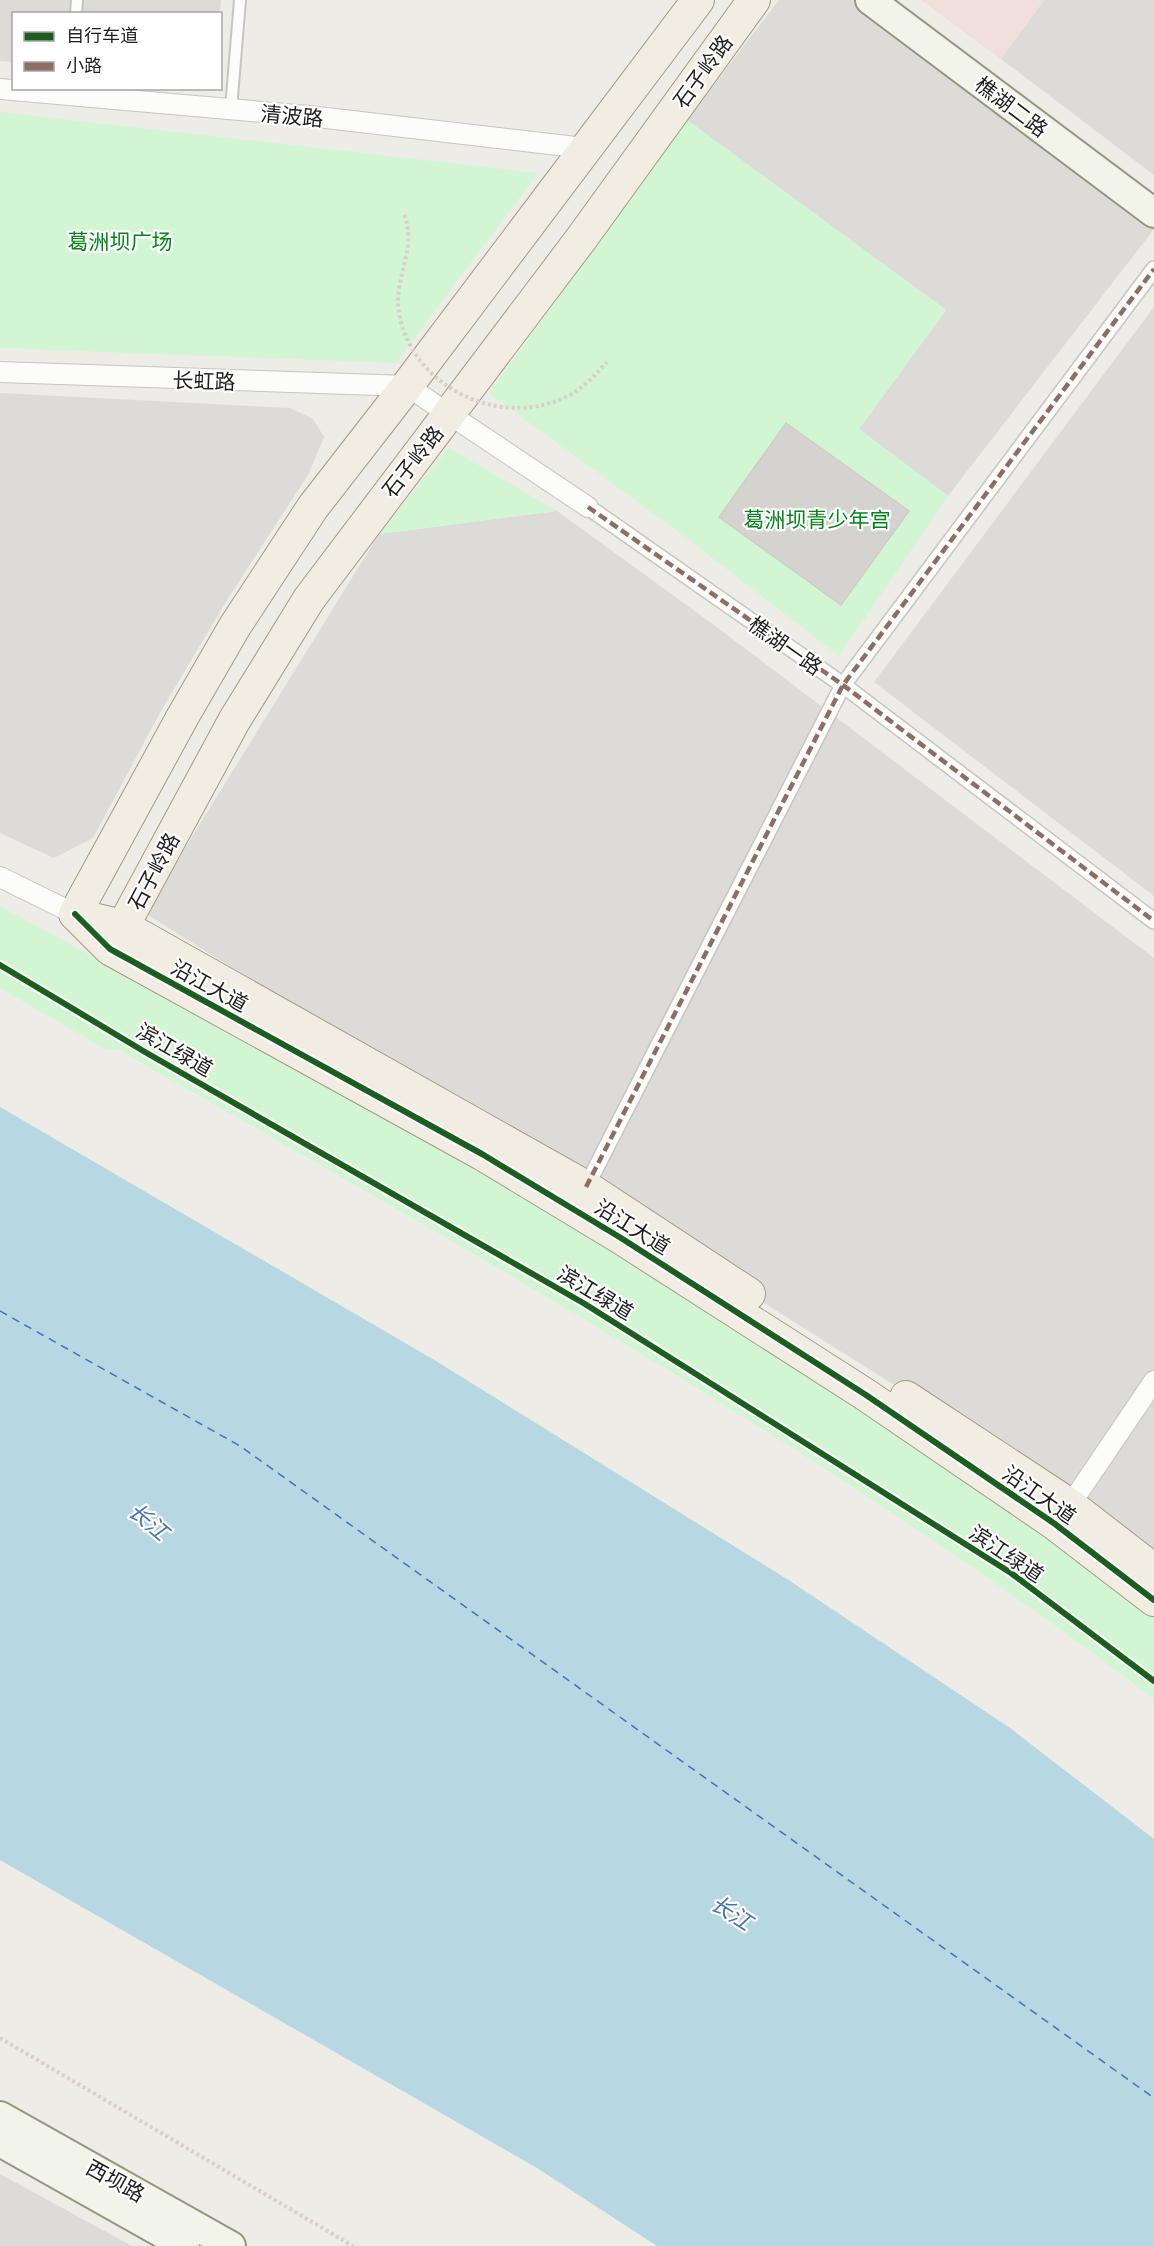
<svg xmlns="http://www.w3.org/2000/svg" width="1154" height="2246" viewBox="0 0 1154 2246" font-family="Commissioner,'Noto Sans SC',sans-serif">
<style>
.residential{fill:#dcdbd8}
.commercial{fill:#f0dfda}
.park{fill:#d2f6d4}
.water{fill:#b7d7e2}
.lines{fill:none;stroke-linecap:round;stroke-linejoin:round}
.ferry{stroke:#4273b6;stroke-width:1.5;stroke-dasharray:8 6;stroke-linecap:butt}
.building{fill:#d5d3cf;stroke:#d0cdc7;stroke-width:1.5}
.service-casing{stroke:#c5c5c2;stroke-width:14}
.pedestrian-casing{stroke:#c5c5c2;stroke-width:18}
.minor-casing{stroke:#c5c5c2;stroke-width:22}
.secondary-casing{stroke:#94977e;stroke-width:32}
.primary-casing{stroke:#a39b82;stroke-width:34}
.path{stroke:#dbcdc9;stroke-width:4;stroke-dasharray:3 3;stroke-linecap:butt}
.service{stroke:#fcfcfb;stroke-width:10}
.pedestrian{stroke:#fcfcfb;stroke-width:15}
.minor{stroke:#fcfcfb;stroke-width:20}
.secondary{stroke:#f3f4e9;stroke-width:28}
.primary{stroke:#f1ede3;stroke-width:32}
.path-bridge{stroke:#dbcdc9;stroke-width:4;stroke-dasharray:3 3;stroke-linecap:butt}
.quiet{stroke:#8d6e63;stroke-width:4.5;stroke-dasharray:9 4.5;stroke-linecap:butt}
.cycleway-casing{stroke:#fff;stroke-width:10}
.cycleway{stroke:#1b5e20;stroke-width:6}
.labels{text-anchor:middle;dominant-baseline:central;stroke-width:4.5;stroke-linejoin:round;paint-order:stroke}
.street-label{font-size:21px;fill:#1e1e1e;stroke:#fff}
.park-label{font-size:21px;fill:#028617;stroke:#fff}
.water-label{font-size:22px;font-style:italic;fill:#4273b6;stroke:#fff}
</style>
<rect width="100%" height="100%" fill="#edece6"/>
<path class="residential" d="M0,0H221L220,13L14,14L13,62L0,61Z
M779,0H856L1154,222V229L948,496L859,429L946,310L687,120Z
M1044,0H1154V175L1001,59Z
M1154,307V896L874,682Z
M0,393L290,408L313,419L324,437L308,475L227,600L161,711L93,838L54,858L0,833Z
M557,511L710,622L1154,958V1565L1010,1458L145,913L379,534Z
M0,2174L132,2246H0Z"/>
<path class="commercial" d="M921,0H1044L1001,59Z"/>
<path class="park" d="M0,112L538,173L396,363L0,348Z
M687,120L946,310L859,429L948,496L839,656L684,536L489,393Z
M449,448L557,511L379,534Z
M0,906L538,1199L882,1418L1154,1610V1699C832,1453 471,1251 119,1050H107L0,988Z"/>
<path class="water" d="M0,1107L436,1361L790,1581L1010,1728L1154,1839V2246H657L537,2168L0,1860Z"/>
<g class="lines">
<path class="ferry" d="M0,1311L240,1446L1154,2098"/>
</g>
<path class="building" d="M786,423L909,511L841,605L719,517Z"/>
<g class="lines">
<defs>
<path id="service" d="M76,14L77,0
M231,109L240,0"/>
<path id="pedestrian" d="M588,507L843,685L1154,921
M586,1187L843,685L1154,269"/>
<path id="minor" d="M0,89L309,116L584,148
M0,372L407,386L588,507
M0,877L75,914
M1070,1505L1154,1381"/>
<path id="secondary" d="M870,0L1154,213
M0,2116L231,2246
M0,2142L185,2246"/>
<path id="primary" d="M75,914L110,949L482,1154L621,1238L866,1395L1055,1524L1154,1600
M75,914L183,716L235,626L313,507L407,386L698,0
M76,915L123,926L586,1187L749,1294
M114,943L234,721L309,599L581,239L754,0
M906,1397L1070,1505L1154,1570"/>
</defs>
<use href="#service" class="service-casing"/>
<use href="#pedestrian" class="pedestrian-casing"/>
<use href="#minor" class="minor-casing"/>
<use href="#secondary" class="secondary-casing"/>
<use href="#primary" class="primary-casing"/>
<path class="path" d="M0,2038L353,2246"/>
<use href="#service" class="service"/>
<use href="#pedestrian" class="pedestrian"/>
<use href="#minor" class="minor"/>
<use href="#secondary" class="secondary"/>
<use href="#primary" class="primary"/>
<path class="path-bridge" d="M404,215C418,247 393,279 399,313C412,387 499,429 566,397C583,389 594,376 607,362"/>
<path class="quiet" d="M588,507L843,685L1154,921
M586,1187L843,685L1154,269"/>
<defs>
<path id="cycleway" d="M75,914L110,949L482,1154L621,1238L866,1395L1055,1524L1154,1600
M0,965L145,1052L585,1304L1011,1573L1154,1681"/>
</defs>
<use href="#cycleway" class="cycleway-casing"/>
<use href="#cycleway" class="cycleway"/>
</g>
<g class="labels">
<g class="street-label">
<text transform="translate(702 71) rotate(-54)">石子岭路</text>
<text transform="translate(1012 106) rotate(37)">樵湖二路</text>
<text transform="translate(292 115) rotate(5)">清波路</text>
<text transform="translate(204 380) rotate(2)">长虹路</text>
<text transform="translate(412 461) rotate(-52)">石子岭路</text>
<text transform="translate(786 645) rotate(35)">樵湖一路</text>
<text transform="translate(153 871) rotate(-62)">石子岭路</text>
<text transform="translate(210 985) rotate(29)">沿江大道</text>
<text transform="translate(175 1049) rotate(30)">滨江绿道</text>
<text transform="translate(633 1226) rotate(32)">沿江大道</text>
<text transform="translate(596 1292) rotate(31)">滨江绿道</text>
<text transform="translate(1040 1494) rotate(35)">沿江大道</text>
<text transform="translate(1007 1553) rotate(34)">滨江绿道</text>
<text transform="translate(116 2180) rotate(29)">西坝路</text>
</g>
<g class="park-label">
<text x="120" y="240">葛洲坝广场</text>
<text x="817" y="518">葛洲坝青少年宫</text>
</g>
<g class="water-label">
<text transform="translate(149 1521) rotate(40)">长江</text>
<text transform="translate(732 1912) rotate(33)">长江</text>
</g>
</g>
<rect x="12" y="12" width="210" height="78" fill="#ffffff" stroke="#a5a5a5" stroke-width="1.5"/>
<rect x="24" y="32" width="30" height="9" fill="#1b5e20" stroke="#a5a5a5" stroke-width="1.5"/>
<text x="66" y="42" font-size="18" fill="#1e1e1e">自行车道</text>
<rect x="24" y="62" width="30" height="9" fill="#8d6e63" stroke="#a5a5a5" stroke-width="1.5"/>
<text x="66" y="72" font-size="18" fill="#1e1e1e">小路</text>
</svg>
